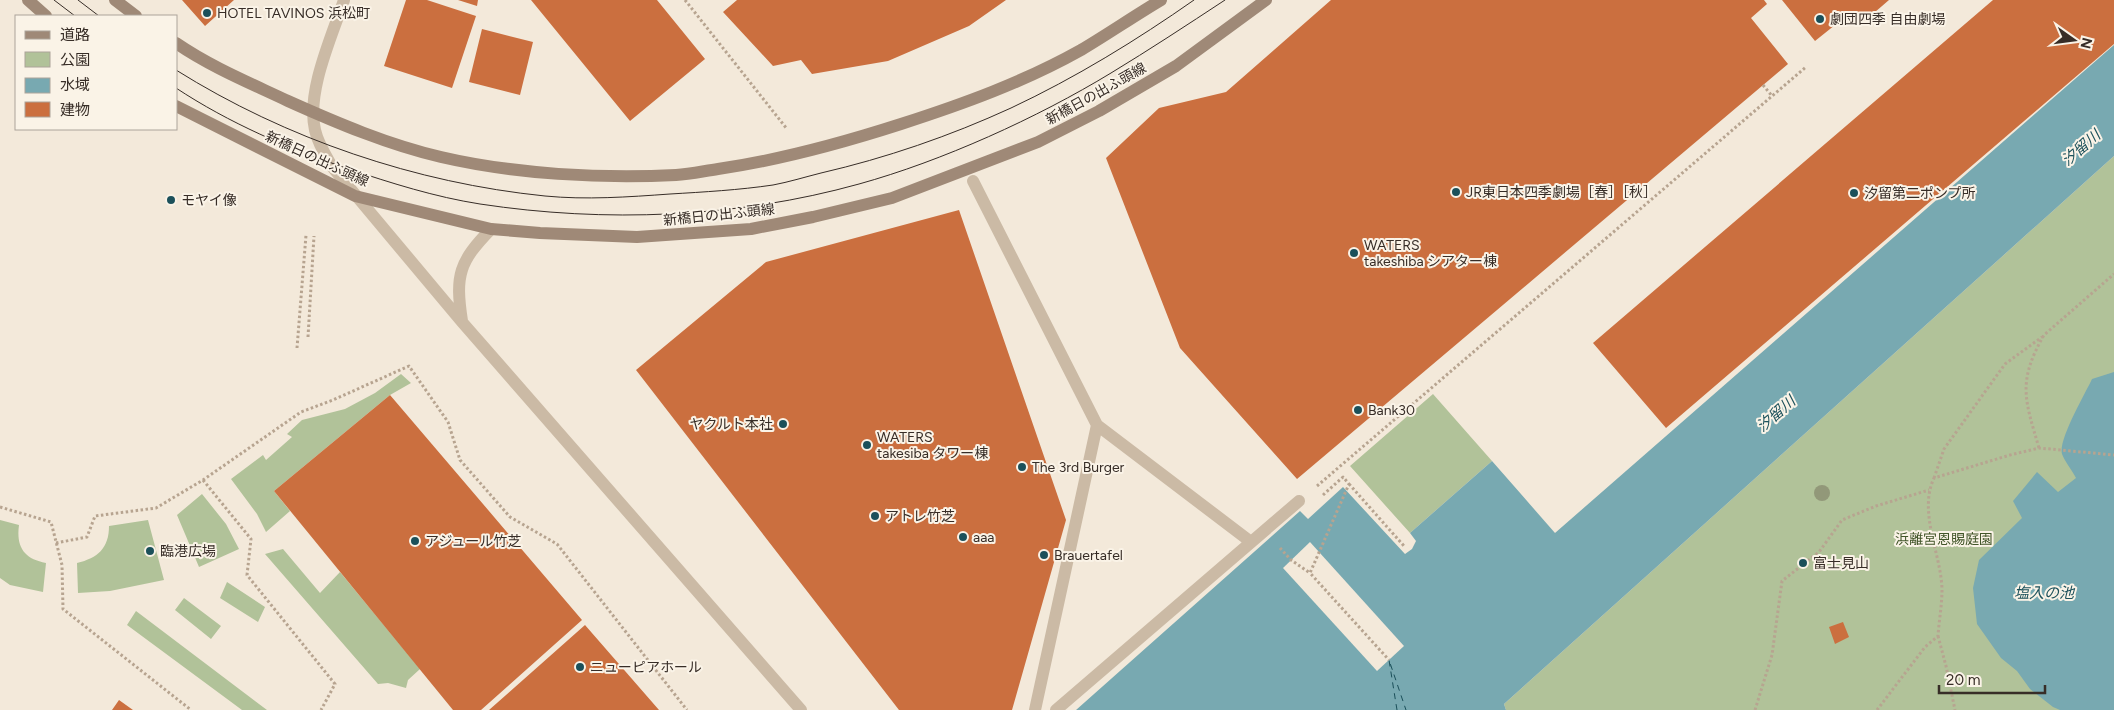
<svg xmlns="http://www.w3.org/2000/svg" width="2114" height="710" viewBox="0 0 2114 710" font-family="Figtree,'Noto Sans JP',sans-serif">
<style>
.green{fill:#b1c299}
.water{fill:#78a9b1}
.pier{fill:#f3e9da}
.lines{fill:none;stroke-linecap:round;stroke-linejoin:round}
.ferry{stroke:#1b505a;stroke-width:1;stroke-dasharray:6 5;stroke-linecap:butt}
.building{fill:#cb6f3f}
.path{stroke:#b7a490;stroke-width:3;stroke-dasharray:2.5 2.5;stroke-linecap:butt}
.pedestrian{stroke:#cbbaa5;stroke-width:12}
.tertiary{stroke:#cbbaa5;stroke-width:12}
.secondary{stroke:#9f8977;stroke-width:12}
.tram{stroke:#372d27;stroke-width:1}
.tree{fill:#929879}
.poi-dot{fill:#1b505a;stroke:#faf3e7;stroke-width:2}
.labels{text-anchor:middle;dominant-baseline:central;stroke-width:4;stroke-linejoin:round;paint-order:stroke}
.poi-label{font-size:14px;fill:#372d27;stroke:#faf3e7;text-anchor:start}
.street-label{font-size:14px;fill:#372d27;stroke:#faf3e7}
.park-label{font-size:14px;fill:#42562a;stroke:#faf3e7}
.water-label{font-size:15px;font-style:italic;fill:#1b505a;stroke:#faf3e7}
</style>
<rect width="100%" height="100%" fill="#f3e9da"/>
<path class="green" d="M2114,156V710H1506L1504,704Z
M401,374L411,383L390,395L274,491L290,511L266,532L257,514L231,479L263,455L266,460L292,437L287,434L302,420L345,409L375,393Z
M1433,394L1492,461L1410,533L1350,466Z
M202,494L226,524L239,549L199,567L177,515Z
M0,520L19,525C16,547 24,559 46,563L43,592L10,585L0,578Z
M148,520L164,580L110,591L78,593L77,563C98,558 109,548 109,526Z
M283,549L320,593L340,572L420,669L408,680L406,688L388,683L378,684L265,554Z
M227,582L265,607L258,622L220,598Z
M184,598L221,626L211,639L175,610Z
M136,611L267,710H242L127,625Z"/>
<path class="water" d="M2114,45V156L1504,704L1506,710H1076L1300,511L1308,519L1343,487L1405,554L1412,549L1416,541L1410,533L1492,461L1555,533Z
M2114,372V710H2060L2053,707L2030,689L2017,671L2001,658L1977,624L1973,588L1979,560L2022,518L2013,501L2037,472L2058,492L2076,478C2072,470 2065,462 2062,454C2058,440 2085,394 2092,379Z"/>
<path class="pier" d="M1310,542L1404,646L1377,671L1283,568Z"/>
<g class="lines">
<path class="ferry" d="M1397,710L1389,660L1406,710"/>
</g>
<path class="building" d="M182,0H234L205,26Z
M406,0H427L476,16L452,88L384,66Z
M458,0H478L477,6Z
M531,0H657L705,59L630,121Z
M737,0H1006L969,26L888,61L812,74L801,60L773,66L723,12Z
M1331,0H1764L1767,4L1751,18L1788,64L1297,479L1180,348L1106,158L1159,108L1226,92Z
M1782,0H1889L1860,25L1850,13L1815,41Z
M1993,0H2114V44L1666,428L1593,343Z
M482,29L533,42L520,95L469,82Z
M959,210L1066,520L1012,710H899L636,370L766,262Z
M390,395L582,620L481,710H453L274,491Z
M1843,622L1849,637L1835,644L1829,627Z
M585,625L659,710H489Z
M119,700L133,710H112Z"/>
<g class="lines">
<path class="path" d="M685,0L787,129
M1763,85L1772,96
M308,337L314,236
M297,348L306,235
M2039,448C2025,400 2017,382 2044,335L2114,274
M1934,478L1944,449L2005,364L2042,337
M203,480L251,539L247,575L335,684L321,710
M1349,484L1404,546
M1317,486L1806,67
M1323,495L1343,477L1349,484L1310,573L1389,660
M0,507L51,522L62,565L63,609L191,710
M56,543L87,537L95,516L156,508L203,480L301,412L333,400L409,366L448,422L460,460L510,517L557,544L687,710
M1280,548L1291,560L1310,573
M1938,636L1946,666L1955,710
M1755,710L1772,655L1782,581L1819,552L1842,520L1876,506L1929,490
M1877,710L1925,647L1938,636C1939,621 1942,605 1942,589C1941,554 1918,512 1934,478L2010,455L2039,448L2114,455"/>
<path class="pedestrian" d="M973,181L1097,425L1035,710
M1097,425L1251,542
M1056,710L1299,501"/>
<path class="tertiary" d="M344,0C332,36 306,92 315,130C318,144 326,156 333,168L462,322L801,710
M462,321C455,275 459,262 491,229"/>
<path class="secondary" d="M28,0L46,16
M115,0L136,16
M176,43C211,67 250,83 288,101C337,123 389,145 441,157C514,174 602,179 676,175C690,174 704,171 718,169C780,160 842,143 901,124C963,104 1024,82 1081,50C1108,34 1134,16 1161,0
M176,106L355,196L491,229L540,233L637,237L751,229L813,217L892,198L1038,142L1099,111L1176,66L1266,0"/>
<path class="tram" d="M54,0L75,16
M78,0L99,16
M176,70C286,139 416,183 545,196C586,200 628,197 670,194C704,192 739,190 773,185C789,182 805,177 821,173C886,158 950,136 1011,108C1075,78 1137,40 1194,0
M176,88C229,123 289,149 349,169C391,183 435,197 480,204C605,223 737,218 859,184C942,161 1037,118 1111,73C1149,50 1187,25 1225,0"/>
</g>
<circle class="tree" cx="1822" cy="493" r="8"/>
<g class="poi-dot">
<circle cx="207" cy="13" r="5"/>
<circle cx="1820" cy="19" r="5"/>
<circle cx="1456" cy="192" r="5"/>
<circle cx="1854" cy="193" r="5"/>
<circle cx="171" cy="200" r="5"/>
<circle cx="1354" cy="253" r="5"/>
<circle cx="1358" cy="410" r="5"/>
<circle cx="783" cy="424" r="5"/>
<circle cx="867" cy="445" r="5"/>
<circle cx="1022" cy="467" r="5"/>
<circle cx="875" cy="516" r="5"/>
<circle cx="963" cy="537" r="5"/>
<circle cx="415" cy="541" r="5"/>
<circle cx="150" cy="551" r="5"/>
<circle cx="1044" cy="555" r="5"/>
<circle cx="1803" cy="563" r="5"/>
<circle cx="580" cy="667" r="5"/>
</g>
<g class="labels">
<g class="poi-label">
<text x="217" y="13">HOTEL TAVINOS 浜松町</text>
<text x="1830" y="19">劇団四季 自由劇場</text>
<text x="1466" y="192">JR東日本四季劇場［春］［秋］</text>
<text x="1864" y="193">汐留第二ポンプ所</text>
<text x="181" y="200">モヤイ像</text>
<text x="1364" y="245">WATERS<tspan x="1364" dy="16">takeshiba シアター棟</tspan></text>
<text x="1368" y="410">Bank30</text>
<text x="773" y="424" text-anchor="end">ヤクルト本社</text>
<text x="877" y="437">WATERS<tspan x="877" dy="16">takesiba タワー棟</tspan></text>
<text x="1032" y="467">The 3rd Burger</text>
<text x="885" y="516">アトレ竹芝</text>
<text x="973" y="537">aaa</text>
<text x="425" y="541">アジュール竹芝</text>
<text x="160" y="551">臨港広場</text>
<text x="1054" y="555">Brauertafel</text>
<text x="1813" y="563">富士見山</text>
<text x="590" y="667">ニューピアホール</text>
</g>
<g class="street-label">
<text transform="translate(1096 94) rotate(-29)">新橋日の出ふ頭線</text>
<text transform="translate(317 159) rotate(25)">新橋日の出ふ頭線</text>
<text transform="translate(719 215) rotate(-6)">新橋日の出ふ頭線</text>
</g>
<g class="park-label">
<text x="1944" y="539">浜離宮恩賜庭園</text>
</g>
<g class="water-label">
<text transform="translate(2081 148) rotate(-41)">汐留川</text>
<text transform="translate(1776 414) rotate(-41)">汐留川</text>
<text x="2044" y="593">塩入の池</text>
</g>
</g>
<rect x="15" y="15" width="162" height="115" fill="#faf3e7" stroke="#aca49a"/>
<rect x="25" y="31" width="25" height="8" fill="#9f8977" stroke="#aca49a"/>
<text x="60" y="40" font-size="15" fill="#372d27">道路</text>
<rect x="25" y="52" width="25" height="15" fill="#b1c299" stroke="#aca49a"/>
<text x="60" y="65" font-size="15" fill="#372d27">公園</text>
<rect x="25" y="78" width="25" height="15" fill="#78a9b1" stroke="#aca49a"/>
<text x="60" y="90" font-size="15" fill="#372d27">水域</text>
<rect x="25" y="102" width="25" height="15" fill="#cb6f3f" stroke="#aca49a"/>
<text x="60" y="115" font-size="15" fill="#372d27">建物</text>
<g transform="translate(2074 40) rotate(104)" stroke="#faf3e7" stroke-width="4" paint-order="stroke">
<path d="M0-4L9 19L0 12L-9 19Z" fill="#372d27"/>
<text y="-8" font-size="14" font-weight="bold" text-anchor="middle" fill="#372d27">N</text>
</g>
<path d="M1939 685v8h106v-8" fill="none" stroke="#372d27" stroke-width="2.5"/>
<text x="1946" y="685" font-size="15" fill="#372d27" stroke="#faf3e7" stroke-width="4" paint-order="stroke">20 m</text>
</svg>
